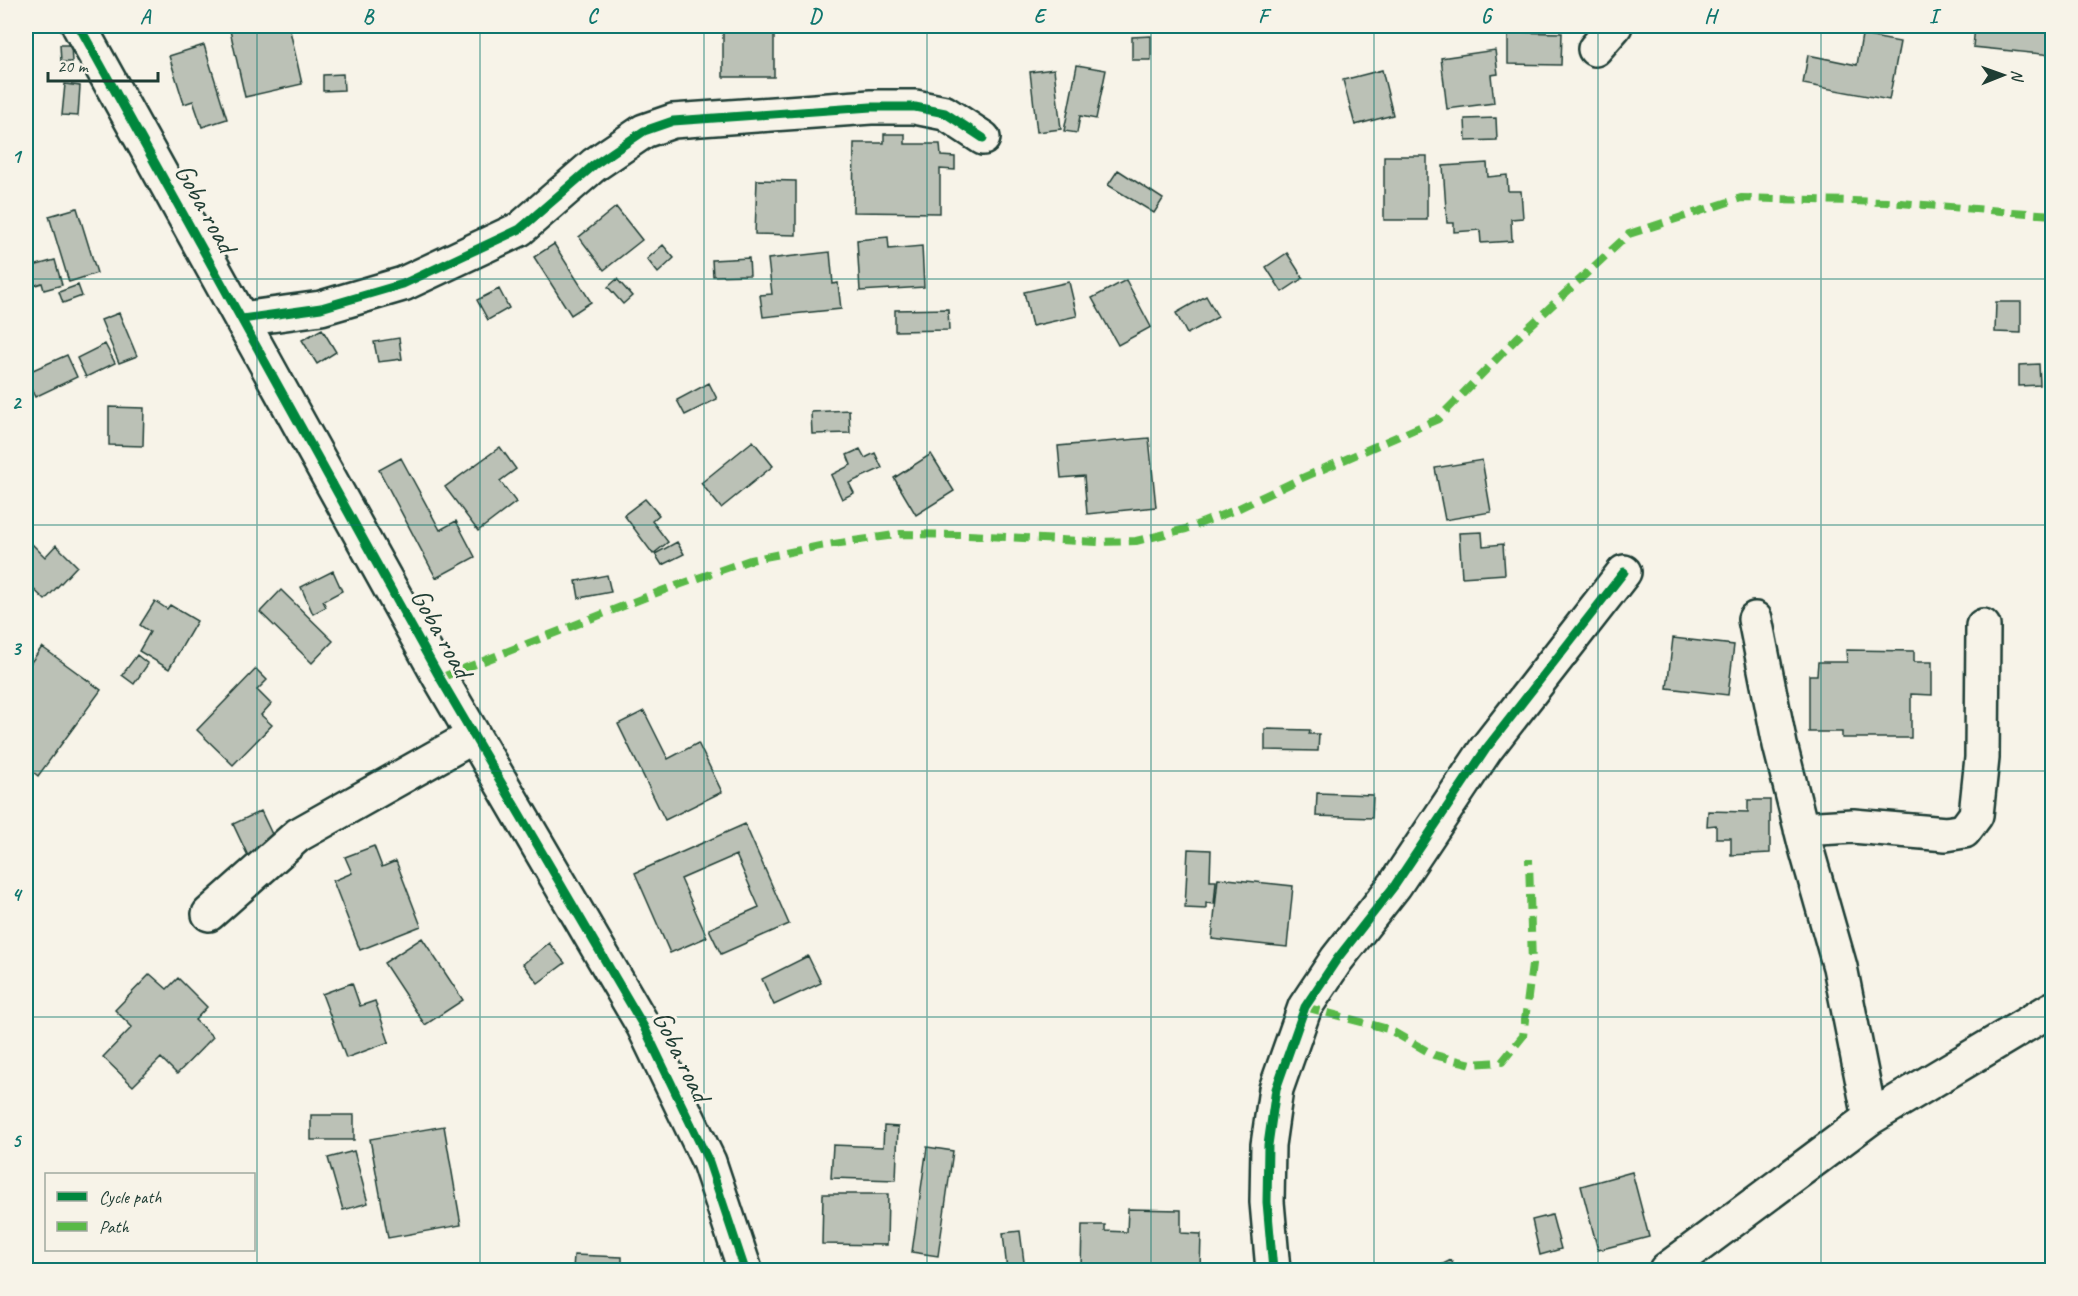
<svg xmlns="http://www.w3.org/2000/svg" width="2078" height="1296" viewBox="0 0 2078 1296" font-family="Caveat,sans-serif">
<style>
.building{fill:#bbc1b6;stroke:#1f3d34;stroke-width:1.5}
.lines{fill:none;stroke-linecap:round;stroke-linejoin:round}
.minor-casing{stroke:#1f3d34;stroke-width:38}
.minor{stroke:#f7f3e8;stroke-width:33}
.quiet{stroke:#58b947;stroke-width:8;stroke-dasharray:15 8;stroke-linecap:butt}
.cycleway-casing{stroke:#f7f3e8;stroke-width:13}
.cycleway{stroke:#00873e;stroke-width:9}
.grid{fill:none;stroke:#0f766e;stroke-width:1.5;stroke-opacity:0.55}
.labels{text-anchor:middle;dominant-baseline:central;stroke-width:6;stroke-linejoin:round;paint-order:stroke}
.street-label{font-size:28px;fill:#1f3d34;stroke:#f7f3e8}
.neatline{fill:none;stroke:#0f766e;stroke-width:2}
.grid-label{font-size:20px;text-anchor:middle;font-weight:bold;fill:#0f766e}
</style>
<rect width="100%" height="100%" fill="#f7f3e8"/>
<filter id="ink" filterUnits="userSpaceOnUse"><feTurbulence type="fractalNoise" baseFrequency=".0167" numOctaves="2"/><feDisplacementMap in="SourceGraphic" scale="12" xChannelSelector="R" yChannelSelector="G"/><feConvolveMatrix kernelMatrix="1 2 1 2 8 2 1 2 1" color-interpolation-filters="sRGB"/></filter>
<g filter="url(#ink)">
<path class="building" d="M229,26H289L302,84L245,97Z
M1975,26H2052V55L1973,47Z
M723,30H774V77H723Z
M1508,32L1562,33L1561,65L1508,64Z
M1862,35L1900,42L1889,100L1803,84L1808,55L1857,65Z
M1151,36V60H1132V37Z
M60,45H71L72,62H61Z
M204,45L227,119L202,127L193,101L184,104L169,56Z
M1495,50L1498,74L1491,75L1494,103L1447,109L1441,58Z
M1077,65L1106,70L1096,119L1080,116L1077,133L1064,131Z
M1054,69L1061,129L1037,132L1030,72Z
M1382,70L1393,115L1355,125L1343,80Z
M343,74L344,90L323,91V75Z
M65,84L80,86L78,116L62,115Z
M1496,118L1497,140L1466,141L1465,119Z
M884,134H905V144H940L941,156L955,157V170L940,169V213L853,212L854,143H884Z
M1384,156H1427V220H1384Z
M1487,163L1488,177L1507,175L1508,191H1521L1523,218L1511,219L1512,241L1481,243L1480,230L1454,232V223H1447L1443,166Z
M1118,170L1163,199L1154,213L1108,185Z
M757,180L796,181V235L755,234Z
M616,207L642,240L604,270L579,237Z
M77,208L97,273L69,282L49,216Z
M888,237L889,249L922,246L924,287L860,291L857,240Z
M554,244L591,302L571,315L534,257Z
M663,245L674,258L658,273L647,259Z
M830,252L833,284L838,283L841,309L763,317L760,295L772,294L768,259Z
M1287,253L1303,278L1282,292L1266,267Z
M749,258L750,275L713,276L712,260Z
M55,260L62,285L44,290L42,283L26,288V268Z
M617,279L632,296L623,304L608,287Z
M1126,280L1151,327L1118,345L1092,298Z
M1069,282L1077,316L1032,326L1024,292Z
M78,285L82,296L63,303L59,292Z
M499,289L509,308L488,320L477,300Z
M1206,296L1218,317L1187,334L1176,313Z
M1996,302H2021V333L1995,332Z
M948,309L949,330L895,331V310Z
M119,313L137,356L119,363L101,320Z
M322,329L336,352L317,364L302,340Z
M399,338L402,359L378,362L374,342Z
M105,344L115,363L86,377L77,358Z
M67,355L77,377L35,397L26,378V373Z
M2039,364L2040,385L2019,386V365Z
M709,383L717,399L685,415L677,400Z
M109,407L144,408L143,446L109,445Z
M849,410L850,433L812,434L811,412Z
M1149,438L1156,507L1087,514L1084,476L1061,478L1058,446Z
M753,441L773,466L721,508L701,483Z
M500,447L516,469L500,481L516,502L478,531L445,487Z
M860,449L865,458L875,453L882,468L849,483L854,493L842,499L831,475L851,465L847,455Z
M931,454L954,491L916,515L894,478Z
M401,458L440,530L456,521L475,557L436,578L379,470Z
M1482,460L1491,512L1445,520L1435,468Z
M645,499L659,515L652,521L668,542L653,554L624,515Z
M1482,532L1483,546L1503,544L1505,574L1462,577L1459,533Z
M677,542L684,554L662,565L655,554Z
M32,544L45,557L56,545L77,566L45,600L26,582V550Z
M333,571L342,591L323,601L326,607L313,614L301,587Z
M607,575L611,592L579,598L576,581Z
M281,590L333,641L312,663L260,612Z
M155,601L167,609L170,605L197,621L169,669L139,651L150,632L140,625Z
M1673,638L1734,645L1728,695L1667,688Z
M42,647L101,690L38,776L26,766V669Z
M1846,650L1914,651V662H1932V695L1911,694V738H1842V732H1809V675H1817L1818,662H1847Z
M137,655L148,664L134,684L122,675Z
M256,669L267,680L257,690L271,704L261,715L272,725L233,765L197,730Z
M644,711L668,759L698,743L722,792L665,820L618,724Z
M1265,729L1310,730L1309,734H1319L1318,751L1265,750Z
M1317,793L1373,795L1372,818L1316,816Z
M1748,800H1770V853L1731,855V838H1716V825L1707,826L1708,811L1748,812Z
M261,811L278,847L250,860L233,824Z
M745,824L789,924L721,954L709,929L759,907L736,855L681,879L707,937L670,953L635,873Z
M374,846L382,867L396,861L421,926L360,950L333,881L352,873L345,857Z
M1188,849L1211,850L1210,881H1216L1214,904L1206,903V909L1185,908Z
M1218,878L1293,886L1287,947L1212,939Z
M422,938L463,1000L425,1025L384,963Z
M549,943L565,963L538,983L523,964Z
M808,956L821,983L774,1005L762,979Z
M150,974L167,989L178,978L207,1007L195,1020L213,1037L177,1074L161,1058L133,1086L103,1057L132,1027L115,1010Z
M352,983L360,1006L375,1001L389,1042L346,1058L322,994Z
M311,1115H354V1140H311Z
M444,1126L461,1225L388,1238L370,1139Z
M884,1126L898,1127L896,1180L831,1178L833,1145L883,1147Z
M927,1147L953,1151L938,1256L912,1252Z
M354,1151L368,1203L343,1210L328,1158Z
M1632,1172L1649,1237L1598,1250L1581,1186Z
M823,1194H888L887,1245L822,1244Z
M1128,1209L1181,1210V1233L1201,1234L1200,1270H1105V1268H1081L1082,1225H1105V1231L1127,1232Z
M1552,1215L1561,1249L1540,1255L1532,1220Z
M1020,1231L1025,1270H1007L1003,1233Z
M574,1255L622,1257V1270H573Z
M1451,1260L1456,1270H1431Z
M890,1267V1270H814V1269Z"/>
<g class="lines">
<defs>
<path id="minor" d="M79,26L440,678L644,1027L709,1162L745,1270
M1595,49L1615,26
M242,319L321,308L403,284L520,229L594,165L644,131L673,121L871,107H915L945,113L983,138
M1755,619L1780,745L1805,844L1840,967L1870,1118
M1801,829L1853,826L1946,834L1964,831L1976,815L1982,758L1983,626
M209,914L298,835L474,736
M1273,1270L1267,1202L1268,1145L1276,1089L1305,1007L1337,959L1395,885L1486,749L1624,572
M1666,1270L1870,1118L2052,1009"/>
</defs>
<use href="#minor" class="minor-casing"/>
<use href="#minor" class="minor"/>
<path class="quiet" d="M440,678L664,590L750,560L820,546L901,534L968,535L1098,542L1136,541L1186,529L1235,510L1300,479L1438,419L1517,338L1629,234L1741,198L1887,202L2052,215
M1305,1007L1388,1029L1434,1055L1472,1064L1502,1062L1523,1036L1532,965L1529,859"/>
<defs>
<path id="cycleway" d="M79,26L440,678L644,1027L709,1162L745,1270
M242,319L321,308L403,284L520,229L594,165L644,131L673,121L871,107H915L945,113L983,138
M1273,1270L1267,1202L1268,1145L1276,1089L1305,1007L1337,959L1395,885L1486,749L1624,572"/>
</defs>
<use href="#cycleway" class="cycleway-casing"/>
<use href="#cycleway" class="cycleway"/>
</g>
</g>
<path class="grid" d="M257,26V1270M480,26V1270M704,26V1270M927,26V1270M1151,26V1270M1374,26V1270M1598,26V1270M1821,26V1270M26,279H2052M26,525H2052M26,771H2052M26,1017H2052"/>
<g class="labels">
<g class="street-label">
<text transform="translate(206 208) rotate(61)">Goba road</text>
<text transform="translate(442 633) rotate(61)">Goba road</text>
<text transform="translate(682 1056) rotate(64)">Goba road</text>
</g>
</g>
<rect width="2078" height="1296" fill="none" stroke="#f7f3e8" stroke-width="66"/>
<rect x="45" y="1173" width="210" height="78" fill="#f7f3e8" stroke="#a1aaa0" stroke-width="1.5"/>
<rect x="57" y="1192" width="30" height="9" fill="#00873e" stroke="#a1aaa0" stroke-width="1.5"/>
<text x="99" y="1203" font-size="18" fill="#1f3d34">Cycle path</text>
<rect x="57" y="1222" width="30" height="9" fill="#58b947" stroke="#a1aaa0" stroke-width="1.5"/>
<text x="99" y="1233" font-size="18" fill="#1f3d34">Path</text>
<g transform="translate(2003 75) rotate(89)" stroke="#f7f3e8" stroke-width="4.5" paint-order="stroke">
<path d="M0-4.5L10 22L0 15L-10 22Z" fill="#1f3d34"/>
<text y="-9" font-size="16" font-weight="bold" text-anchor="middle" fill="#1f3d34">N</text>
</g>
<path d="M48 72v9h110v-9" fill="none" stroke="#1f3d34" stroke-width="3"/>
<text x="57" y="72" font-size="18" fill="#1f3d34" stroke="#f7f3e8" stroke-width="4.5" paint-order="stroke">20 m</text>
<rect x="33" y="33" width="2012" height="1230" class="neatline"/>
<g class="grid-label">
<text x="145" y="23">A</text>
<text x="368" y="23">B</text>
<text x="592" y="23">C</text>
<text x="815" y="23">D</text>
<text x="1039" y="23">E</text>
<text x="1263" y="23">F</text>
<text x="1486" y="23">G</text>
<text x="1710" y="23">H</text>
<text x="1933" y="23">I</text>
<text x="16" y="163">1</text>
<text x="16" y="409">2</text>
<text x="16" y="655">3</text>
<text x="16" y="901">4</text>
<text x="16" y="1147">5</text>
</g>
</svg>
